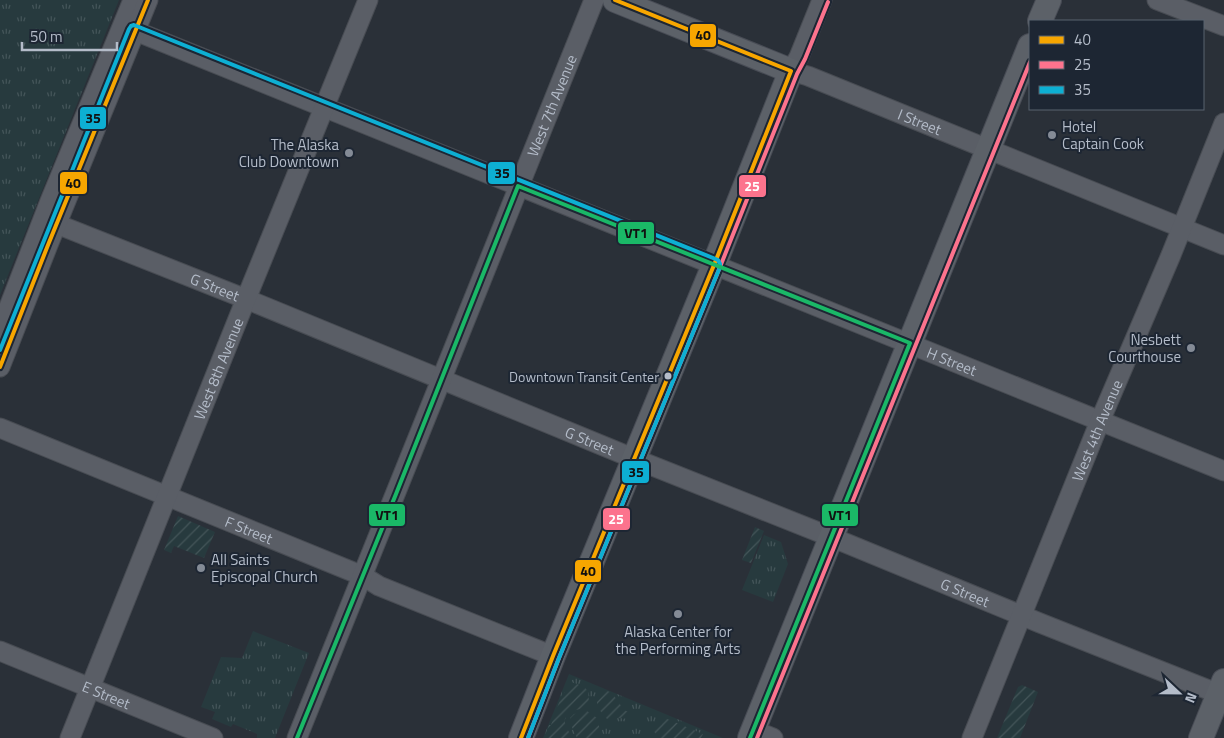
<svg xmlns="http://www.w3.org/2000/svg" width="1224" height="738" viewBox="0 0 1224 738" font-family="'Titillium Web',sans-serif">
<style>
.grass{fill:url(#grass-tufts)}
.garden{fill:url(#garden-furrows)}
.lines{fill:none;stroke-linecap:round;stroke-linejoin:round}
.minor-casing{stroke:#484c53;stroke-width:21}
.major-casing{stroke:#484c55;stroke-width:26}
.minor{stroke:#5a5e66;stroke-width:19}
.major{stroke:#5c6168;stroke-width:24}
.bus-1-casing{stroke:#1d2633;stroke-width:8}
.bus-2-casing{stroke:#1d2633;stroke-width:8}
.bus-3-casing{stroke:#1d2633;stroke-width:8}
.bus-4-casing{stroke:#1d2633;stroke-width:8}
.bus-1{stroke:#f7a600;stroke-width:4}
.bus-2{stroke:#fc738d;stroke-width:4}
.bus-3{stroke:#0dafd3;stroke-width:4}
.bus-4{stroke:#1ab867;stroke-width:4}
.poi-dot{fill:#848b96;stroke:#1d2633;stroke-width:2}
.bus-dot{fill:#b4bcc9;stroke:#1d2633;stroke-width:2}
.labels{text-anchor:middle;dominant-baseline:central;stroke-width:4;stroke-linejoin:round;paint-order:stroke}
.bus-label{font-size:14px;fill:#b4bcc9;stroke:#1d2633;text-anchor:end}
.street-label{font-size:15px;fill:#b4bcc9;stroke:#1d2633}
.poi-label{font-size:15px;fill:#b4bcc9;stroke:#1d2633;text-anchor:start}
.line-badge{stroke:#1d2633;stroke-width:2}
.badge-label{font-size:14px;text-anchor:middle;font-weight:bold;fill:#fff}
.pale-badge-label{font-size:14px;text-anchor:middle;font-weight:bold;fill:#111}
</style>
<defs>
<pattern id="grass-tufts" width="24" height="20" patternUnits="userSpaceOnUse" patternTransform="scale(1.25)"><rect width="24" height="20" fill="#273a3e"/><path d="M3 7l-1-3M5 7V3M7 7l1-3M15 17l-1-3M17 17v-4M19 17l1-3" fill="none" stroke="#445559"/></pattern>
<pattern id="garden-furrows" width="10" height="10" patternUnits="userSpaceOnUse" patternTransform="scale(1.25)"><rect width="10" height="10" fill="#273a3e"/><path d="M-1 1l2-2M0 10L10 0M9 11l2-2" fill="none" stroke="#445559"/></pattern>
</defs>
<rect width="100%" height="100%" fill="#2a3038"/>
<path class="grass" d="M0,0H119L0,295Z
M764,535L781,542L788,564L773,602L742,590Z
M253,631L309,653L275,738H257V734L233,724L231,727L212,719L215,712L201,707L221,657L242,658Z
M569,674L723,738H543Z"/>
<path class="garden" d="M178,516L215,532L204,558L174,546L171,553L164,550Z
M755,527L764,531L751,563L742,560Z
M571,682C588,688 589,687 589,706C581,710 563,710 565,723C566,728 570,733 572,738H544L549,725H551L562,694L569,689Z
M1022,685L1038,692L1020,738H997L1018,687Z
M603,689L612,693L624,710L631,713L629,719L618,718L615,720L607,719L597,707V693Z
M587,711L597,718L600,731L595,738H577L571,725L570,718L574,714Z
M665,718L703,734L701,738H659L652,729L655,722L661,725Z"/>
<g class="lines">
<defs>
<g id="minor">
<path id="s1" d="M822,0L799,57L791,71L808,76L1224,245"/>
<path d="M1157,0L1224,26"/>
<path id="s2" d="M123,26L1224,471"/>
<path id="s3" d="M44,219L246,299L635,459L831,537L1040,623L1219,694"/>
<path d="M0,330L50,201L133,0"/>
<path d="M0,367L48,245L148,0"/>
<path id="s4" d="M0,428L363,576L379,586L553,656"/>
<path id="s5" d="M0,651L213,738"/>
<path d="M753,730L773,738"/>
<path id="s6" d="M70,738L246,299L368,0"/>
<path id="s7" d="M297,738C397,492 494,246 594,0"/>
<path id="s8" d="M972,738L1100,421L1171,255L1224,123"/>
</g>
<path id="major" d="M1040,21L1049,0
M521,738L553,656L714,265L791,71L615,0
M750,738L1030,46
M1201,738L1224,681"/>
</defs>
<use href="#minor" class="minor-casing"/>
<use href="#major" class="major-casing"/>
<use href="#minor" class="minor"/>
<use href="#major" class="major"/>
<defs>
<path id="bus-1" d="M615,0L791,71
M0,367L48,245L148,0
M521,738L553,656L714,265L791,71"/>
<path id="bus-2" d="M528,738L559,658L720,267L797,74L805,59L828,2
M757,738L1030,62"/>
<path id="bus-3" d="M0,350L129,29L131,26L134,25L718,260L720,264V267L559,658L528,738"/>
<path id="bus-4" d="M297,738L396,494L518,186L910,343L750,738"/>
</defs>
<use href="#bus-1" class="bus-1-casing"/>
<use href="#bus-2" class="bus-2-casing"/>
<use href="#bus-3" class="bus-3-casing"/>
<use href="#bus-4" class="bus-4-casing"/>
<use href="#bus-1" class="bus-1"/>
<use href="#bus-2" class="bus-2"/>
<use href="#bus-3" class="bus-3"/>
<use href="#bus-4" class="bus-4"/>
</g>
<g class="poi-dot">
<circle cx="1052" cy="135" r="5"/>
<circle cx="349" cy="153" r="5"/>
<circle cx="1191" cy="348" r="5"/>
<circle cx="201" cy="568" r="5"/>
<circle cx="678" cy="614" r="5"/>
</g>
<circle class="bus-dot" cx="668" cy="376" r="4.5"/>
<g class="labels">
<g class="bus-label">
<text x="659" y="376">Downtown Transit Center</text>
</g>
<g class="street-label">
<text stroke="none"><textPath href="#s7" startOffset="682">West 7th Avenue</textPath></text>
<text stroke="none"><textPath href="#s1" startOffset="216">I Street</textPath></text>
<text stroke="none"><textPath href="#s3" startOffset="184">G Street</textPath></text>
<text stroke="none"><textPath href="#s2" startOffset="894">H Street</textPath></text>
<text stroke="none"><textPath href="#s6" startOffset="398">West 8th Avenue</textPath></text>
<text stroke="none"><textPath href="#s8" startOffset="332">West 4th Avenue</textPath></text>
<text stroke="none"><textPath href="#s3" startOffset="589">G Street</textPath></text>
<text stroke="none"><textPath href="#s4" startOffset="269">F Street</textPath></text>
<text stroke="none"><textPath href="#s3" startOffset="994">G Street</textPath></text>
<text stroke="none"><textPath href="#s5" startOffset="115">E Street</textPath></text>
</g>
<g class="poi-label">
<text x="1062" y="126">Hotel<tspan x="1062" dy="17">Captain Cook</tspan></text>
<text x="339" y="144" text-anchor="end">The Alaska<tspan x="339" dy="17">Club Downtown</tspan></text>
<text x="1181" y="339" text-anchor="end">Nesbett<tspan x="1181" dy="17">Courthouse</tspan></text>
<text x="211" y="559">All Saints<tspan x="211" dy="17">Episcopal Church</tspan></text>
<text x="678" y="631" text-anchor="middle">Alaska Center for<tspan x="678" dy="17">the Performing Arts</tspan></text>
</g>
</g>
<g class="line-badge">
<rect x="689" y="23" width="28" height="25" rx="5" fill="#f7a600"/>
<rect x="79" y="106" width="28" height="24" rx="5" fill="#0dafd3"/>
<rect x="487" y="161" width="29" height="24" rx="5" fill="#0dafd3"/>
<rect x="59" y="171" width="29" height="24" rx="5" fill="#f7a600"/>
<rect x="738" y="174" width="29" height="24" rx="5" fill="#fc738d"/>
<rect x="617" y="221" width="38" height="24" rx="5" fill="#1ab867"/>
<rect x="621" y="460" width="29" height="24" rx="5" fill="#0dafd3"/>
<rect x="821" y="503" width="38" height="24" rx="5" fill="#1ab867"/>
<rect x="368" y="503" width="38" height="24" rx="5" fill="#1ab867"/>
<rect x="602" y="507" width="29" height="24" rx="5" fill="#fc738d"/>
<rect x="574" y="559" width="28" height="24" rx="5" fill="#f7a600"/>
</g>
<g class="badge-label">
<text x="752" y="191">25</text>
<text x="616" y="524">25</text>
</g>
<g class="pale-badge-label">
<text x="703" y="40">40</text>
<text x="93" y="123">35</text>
<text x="502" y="178">35</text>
<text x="73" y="188">40</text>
<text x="636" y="238">VT1</text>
<text x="636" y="477">35</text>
<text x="840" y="520">VT1</text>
<text x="387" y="520">VT1</text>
<text x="588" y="576">40</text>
</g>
<rect x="1029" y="20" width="175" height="90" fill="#1d2633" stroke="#59626f"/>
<rect x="1039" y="36" width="25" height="8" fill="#f7a600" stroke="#59626f"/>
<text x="1074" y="45" font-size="15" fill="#b4bcc9">40</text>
<rect x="1039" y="61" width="25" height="8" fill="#fc738d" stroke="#59626f"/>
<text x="1074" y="70" font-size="15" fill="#b4bcc9">25</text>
<rect x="1039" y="86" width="25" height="8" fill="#0dafd3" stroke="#59626f"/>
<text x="1074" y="95" font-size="15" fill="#b4bcc9">35</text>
<g transform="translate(1179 693) rotate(112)" stroke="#1d2633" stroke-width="4" paint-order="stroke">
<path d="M0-4L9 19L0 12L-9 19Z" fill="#b4bcc9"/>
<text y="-8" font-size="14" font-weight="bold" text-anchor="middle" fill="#b4bcc9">N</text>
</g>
<path d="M22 42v8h95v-8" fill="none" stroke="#b4bcc9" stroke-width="2.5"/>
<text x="30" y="42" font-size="15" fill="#b4bcc9" stroke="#1d2633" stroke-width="4" paint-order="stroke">50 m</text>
</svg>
